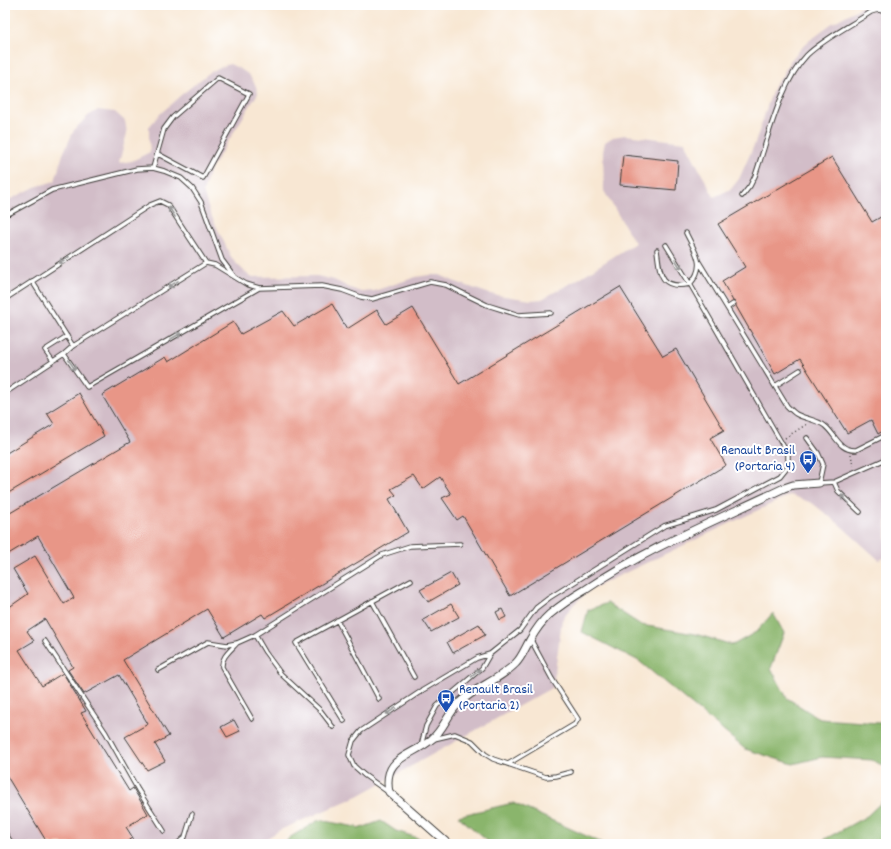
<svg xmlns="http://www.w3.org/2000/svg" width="891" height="849" viewBox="0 0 891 849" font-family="Dekko,sans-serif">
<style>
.industrial{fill:#d2bdc8}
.forest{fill:#8ab56c;stroke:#536844}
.building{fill:#e89687}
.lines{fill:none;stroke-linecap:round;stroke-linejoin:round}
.lane-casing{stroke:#3d3a37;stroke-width:5.5}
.street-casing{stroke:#3d3a37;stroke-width:9}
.path{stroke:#3d3a37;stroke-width:1.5;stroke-dasharray:1 3;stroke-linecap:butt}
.lane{stroke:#fff;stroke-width:3.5}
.street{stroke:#fff;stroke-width:7}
.oneway{stroke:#999}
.labels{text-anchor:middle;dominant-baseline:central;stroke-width:4;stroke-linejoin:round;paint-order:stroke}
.transit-label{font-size:14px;fill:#164399;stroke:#fff;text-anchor:end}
</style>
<rect width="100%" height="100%" fill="#fff"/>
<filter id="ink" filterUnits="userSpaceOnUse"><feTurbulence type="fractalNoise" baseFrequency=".025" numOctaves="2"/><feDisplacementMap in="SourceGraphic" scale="8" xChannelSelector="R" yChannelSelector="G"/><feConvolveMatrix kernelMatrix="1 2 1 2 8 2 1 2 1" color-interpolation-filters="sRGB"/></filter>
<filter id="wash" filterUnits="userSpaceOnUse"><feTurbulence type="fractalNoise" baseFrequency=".012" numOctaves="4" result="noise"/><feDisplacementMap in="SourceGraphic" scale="16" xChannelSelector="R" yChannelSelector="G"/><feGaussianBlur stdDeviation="0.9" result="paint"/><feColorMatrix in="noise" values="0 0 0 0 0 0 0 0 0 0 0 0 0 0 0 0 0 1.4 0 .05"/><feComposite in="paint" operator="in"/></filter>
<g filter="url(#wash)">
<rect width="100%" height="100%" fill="#f8e7d3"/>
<path class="industrial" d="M865,5H886V557L879,560L839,524L812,503L790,495L591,589L574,604L562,620L553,687L358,796L280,830L258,844H5V202L35,187L55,181L63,154L74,130L88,116L98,110L106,111L115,112L125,121L127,133L119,163L132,161L150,152L149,140V127L158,116L181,95L209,73L220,67L230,64L242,70L249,75L255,84L258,93L209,172L203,192L210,213L232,259L250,277L317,276L334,280L350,288L361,292L374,291L416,277L429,275H440L453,281L490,294L531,300L542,299L575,281L635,243L604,191L603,152L605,142L613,137L625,135L685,142L714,197L731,189L739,179L755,143L774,86L782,76L790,61L808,41L831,24Z"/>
<path class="forest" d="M607,603L641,625L695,634L733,645L756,632L773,613L784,633L771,668L787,698L820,719L879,723H886V767L872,760L822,757L793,764L745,749L639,661L582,632L588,610Z
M886,798V844H816L867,816Z
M513,803L600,842L603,844H491L458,816Z
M319,820L361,828L381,821L396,831L421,839L426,844H285L289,838Z"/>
<g id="blocks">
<path class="building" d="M623,155L678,161L676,190L620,185Z
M832,157L872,222L886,214V429L878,434L871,420L847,433L800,359L775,374L736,306V303L733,301L722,281L745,267L718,224Z
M620,287L663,356L676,349L724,430L710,438L726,465L510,596L463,516L457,520L442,498L451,494L440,477L423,489L414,476L391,489L396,495L389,499L408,532L265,618L262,614L224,637L207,609L123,660L169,736L155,744L165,761L147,770L125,737L148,724L119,675L84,694L68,670L73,667L45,619L27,631L34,641L19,650L42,686L63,673L86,711L81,713L129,791L133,788L148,814L126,827L133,838L123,844H48L5,773V610L28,594L13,569L35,556L64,604L74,598L38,536L5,556V516L130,442L102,395L165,357L168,362L233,322L241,334L283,311L294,326L332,304L347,329L377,310L386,324L413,308L459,384Z
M79,393L104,436L5,495V454L54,424L47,413Z
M451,573L458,585L428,602L420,590Z
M451,604L459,617L431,632L423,620Z
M502,609L506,617L500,620L496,612Z
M479,624L485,635L453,653L447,642Z
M234,720L240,731L227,737L221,727Z"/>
</g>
</g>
<g filter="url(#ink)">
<use href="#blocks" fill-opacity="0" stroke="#3d3a37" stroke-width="1"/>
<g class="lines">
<defs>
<path id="lane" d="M153,168L164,129L173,117L218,78L249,94L203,178L158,154
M742,196L750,186L755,176C768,139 780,83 807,55C825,38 850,26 871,12C877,10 882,9 886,14
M5,214L10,213L52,190L137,169L153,168L164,171L181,178L192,188L201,202L222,260L234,276
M657,250C660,274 660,290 690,284C707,265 695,252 686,233
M699,262L787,406C790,409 793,412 796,414C805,419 818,420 825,426C836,435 839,451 856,450L886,435
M206,263L73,346L64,354L87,387L259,288
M32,281L73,346
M5,299L150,205L160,201L168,205L206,263L215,265L246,284L259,288L322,286L342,290L361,297L372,299L430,282L446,285L487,305L519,315L551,313
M727,308L733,304
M53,361L45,350L67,336
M775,386L800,370
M5,393L64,354
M807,438L818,453L823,464L819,483L834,482L886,459
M834,482L838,491L860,512
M372,601L414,677
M337,620L379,699
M255,635L382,555L410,546L460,544
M45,641L106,733L138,790L164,831
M237,643C231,650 221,657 222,667L252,719
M490,654L520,630L536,608L549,598L664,526L716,510L780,476L788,466V454L690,284L666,245
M158,670L208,642L227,645L237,643L255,635L265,652L281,674L320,710L333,727
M344,721L296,643L411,580
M434,739L455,734L472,741L485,754L493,759L546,777L556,776L571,772
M508,764L575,724L578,719L552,679L531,640
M388,792L364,775L354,766L349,755L353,741L361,731L423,690L477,658L490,654L482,668L437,706L426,726L421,746
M5,833L12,844
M177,844L185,837L192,814"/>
<path id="street" d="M448,844L389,792C382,756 412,757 432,739C444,729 448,713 459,703C475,687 500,680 516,663C522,657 525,648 530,640C535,631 542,621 550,614C561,605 573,597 585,590C647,548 717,520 784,488L793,485L819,483"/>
</defs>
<use href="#lane" class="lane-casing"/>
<use href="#street" class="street-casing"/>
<path class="path" d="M785,438L807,424
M851,454L853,466"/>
<use href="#lane" class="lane"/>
<use href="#street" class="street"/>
</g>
<defs><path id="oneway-shaft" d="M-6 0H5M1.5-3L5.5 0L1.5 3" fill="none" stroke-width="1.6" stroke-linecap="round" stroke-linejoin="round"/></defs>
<g class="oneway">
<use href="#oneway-shaft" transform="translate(172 212) rotate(-122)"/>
<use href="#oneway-shaft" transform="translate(64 260) rotate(147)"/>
<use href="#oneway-shaft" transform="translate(678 264) rotate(58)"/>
<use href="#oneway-shaft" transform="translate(173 284) rotate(148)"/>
<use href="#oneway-shaft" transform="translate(176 336) rotate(-30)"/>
<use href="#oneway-shaft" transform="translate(72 365) rotate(56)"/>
<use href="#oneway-shaft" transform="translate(845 499) rotate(-134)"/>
<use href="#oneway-shaft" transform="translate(476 673) rotate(-40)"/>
<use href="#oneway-shaft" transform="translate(391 711) rotate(147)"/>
</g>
</g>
<defs>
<symbol id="bus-pin" viewBox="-11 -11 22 30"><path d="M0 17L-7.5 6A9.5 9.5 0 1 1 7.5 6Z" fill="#1a4fb4" stroke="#fff"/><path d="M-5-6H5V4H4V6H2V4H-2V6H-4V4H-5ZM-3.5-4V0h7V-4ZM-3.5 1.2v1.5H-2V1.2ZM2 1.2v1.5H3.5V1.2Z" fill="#fff"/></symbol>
</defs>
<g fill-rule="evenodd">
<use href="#bus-pin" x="798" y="449" width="20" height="27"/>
<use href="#bus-pin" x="436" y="688" width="20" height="27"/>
</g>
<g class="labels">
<g class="transit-label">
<text x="795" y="451">Renault Brasil<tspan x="795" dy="16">(Portaria 4)</tspan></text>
<text x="459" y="690" text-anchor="start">Renault Brasil<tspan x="459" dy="16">(Portaria 2)</tspan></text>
</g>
</g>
<rect width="891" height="849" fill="none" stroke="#fff" stroke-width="20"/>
</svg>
